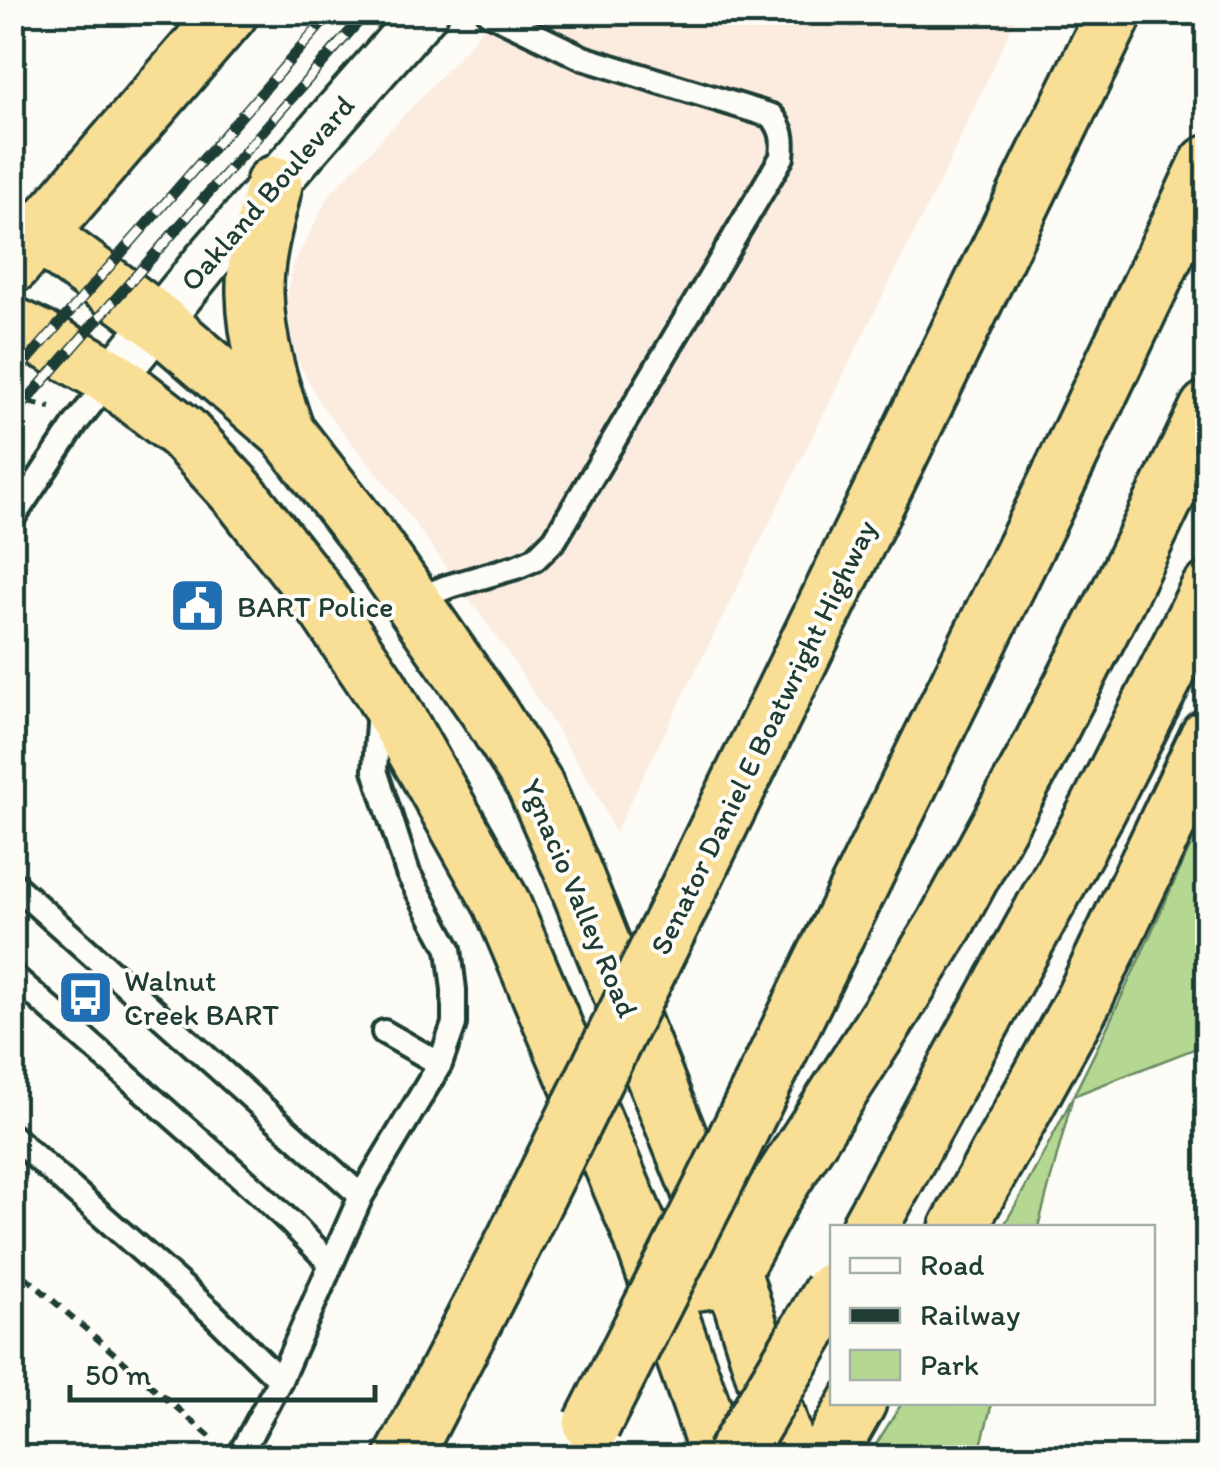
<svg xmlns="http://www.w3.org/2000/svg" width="1220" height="1470" viewBox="0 0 1220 1470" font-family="Itim,sans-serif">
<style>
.built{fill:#fcece0}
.green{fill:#b4d892;stroke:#6a8a63;stroke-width:2.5}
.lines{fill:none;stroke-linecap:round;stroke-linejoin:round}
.service-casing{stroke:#1f3d34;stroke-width:30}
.minor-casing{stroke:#1f3d34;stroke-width:52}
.trunk-casing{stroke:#1f3d34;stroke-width:62}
.motorway-casing{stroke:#1f3d34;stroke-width:62}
.path{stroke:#1f3d34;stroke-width:6;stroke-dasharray:10 8;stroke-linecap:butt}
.service{stroke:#fdfcf7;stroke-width:22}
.minor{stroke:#fdfcf7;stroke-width:45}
.trunk{stroke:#f9df96;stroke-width:55}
.motorway{stroke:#f9df96;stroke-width:55}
.rail-casing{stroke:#1f3d34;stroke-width:11}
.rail{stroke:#fdfcf7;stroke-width:8;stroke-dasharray:22;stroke-linecap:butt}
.motorway-bridge-casing{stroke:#1f3d34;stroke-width:62;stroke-linecap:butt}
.motorway-bridge{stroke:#f9df96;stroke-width:55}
.labels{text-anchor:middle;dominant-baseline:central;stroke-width:8;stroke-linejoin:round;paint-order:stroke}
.street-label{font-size:30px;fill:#1f3d34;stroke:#fdfcf7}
.poi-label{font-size:30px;fill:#1f3d34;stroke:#fdfcf7;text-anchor:start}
</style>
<rect width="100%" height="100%" fill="#fdfcf7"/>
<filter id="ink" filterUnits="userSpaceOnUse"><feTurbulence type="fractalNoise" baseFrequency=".01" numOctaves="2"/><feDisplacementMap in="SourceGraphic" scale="20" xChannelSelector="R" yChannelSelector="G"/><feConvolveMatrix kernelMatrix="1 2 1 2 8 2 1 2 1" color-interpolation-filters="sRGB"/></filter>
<g filter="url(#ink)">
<path class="built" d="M494,13H1018L944,173L615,833L596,792L510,656L387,485L322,407L297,360L291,335L287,300L292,267L330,194L466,49Z"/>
<path class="green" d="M1207,809V1044L1073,1096L1038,1227H1003C1080,1093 1144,950 1207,809Z
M902,1403H992L978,1457H868Z"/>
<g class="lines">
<defs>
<path id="service" d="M853,12H854
M12,519L76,423L112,378
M412,601L447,587L516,567L535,559L555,539L782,157C784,139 783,130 772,116L583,58L488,12
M12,883L361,1196
M12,975L257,1191L292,1224L330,1263
M384,1032L440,1064
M12,1136L212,1313L280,1380
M238,1458L280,1380L361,1196L440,1064L454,1024V990L449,949L408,873L375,770L379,707"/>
<path id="minor" d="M112,378L207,261L425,12"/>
<path id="trunk" d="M274,184C266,219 254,257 255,293C256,341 270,386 286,432
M12,225L38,234L157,321L286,432L366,535L487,709L535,785L571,867L732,1271L790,1458
M12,325L52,344L112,378L183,433L238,493L311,586L380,688L501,902L639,1228L720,1458"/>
<path id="motorway" d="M12,265L230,12
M952,697L1060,476L1208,164
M694,877L1115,12
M639,1228L678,1275L687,1280L698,1282L713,1280L732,1271L773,1195L894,1007L944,926L1034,760L1117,598L1208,409
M869,1228L1098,809L1208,591
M958,1228L1083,1001L1208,737
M403,1458L506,1258
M826,1458L858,1402"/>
</defs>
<use href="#service" class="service-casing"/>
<use href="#minor" class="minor-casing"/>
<use href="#trunk" class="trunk-casing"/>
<use href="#motorway" class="motorway-casing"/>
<path class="path" d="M12,399L51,407
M12,1265L214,1440"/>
<use href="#service" class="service"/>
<use href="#minor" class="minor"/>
<use href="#trunk" class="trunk"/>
<use href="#motorway" class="motorway"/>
<defs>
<path id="rail" d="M12,378L332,12
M12,417L367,12"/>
</defs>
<use href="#rail" class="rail-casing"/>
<use href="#rail" class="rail"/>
<defs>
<path id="motorway-bridge" d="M506,1258L694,877
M592,1425L710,1192L952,697
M733,1458L832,1291"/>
</defs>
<use href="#motorway-bridge" class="motorway-bridge-casing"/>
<use href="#motorway-bridge" class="motorway-bridge"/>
</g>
</g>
<defs>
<symbol id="civic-square" viewBox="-11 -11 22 22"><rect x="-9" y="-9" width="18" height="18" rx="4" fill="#1f6fb2" stroke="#fdfcf7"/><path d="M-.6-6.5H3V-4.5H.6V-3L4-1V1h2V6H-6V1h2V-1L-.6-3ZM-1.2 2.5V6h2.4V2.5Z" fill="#fff"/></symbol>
<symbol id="bus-square" viewBox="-11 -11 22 22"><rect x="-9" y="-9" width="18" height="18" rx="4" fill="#1f6fb2" stroke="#fdfcf7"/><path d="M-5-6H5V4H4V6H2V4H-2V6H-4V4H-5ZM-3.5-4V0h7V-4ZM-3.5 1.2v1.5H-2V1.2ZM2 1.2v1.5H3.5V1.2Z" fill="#fff"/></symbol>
</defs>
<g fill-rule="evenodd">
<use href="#civic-square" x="166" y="574" width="63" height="63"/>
<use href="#bus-square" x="54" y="966" width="63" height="63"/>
</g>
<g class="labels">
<g class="street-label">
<text transform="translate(267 193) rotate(-49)">Oakland Boulevard</text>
<text transform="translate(763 737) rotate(-64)">Senator Daniel E Boatwright Highway</text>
<text transform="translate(580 898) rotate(67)">Ygnacio Valley Road</text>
</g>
<g class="poi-label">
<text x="237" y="606">BART Police</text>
<text x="124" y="980">Walnut<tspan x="124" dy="34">Creek BART</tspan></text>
</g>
</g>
<rect width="1220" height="1470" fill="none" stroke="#fdfcf7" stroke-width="50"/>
<rect x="25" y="25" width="1170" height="1420" fill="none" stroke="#1f3d34" stroke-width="4" filter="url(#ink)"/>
<rect x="830" y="1225" width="325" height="180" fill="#fdfcf7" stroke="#a4b0a9" stroke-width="2.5"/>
<rect x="850" y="1258" width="50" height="15" fill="#fdfcf7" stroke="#a4b0a9" stroke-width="2.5"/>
<text x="920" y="1275" font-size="30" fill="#1f3d34">Road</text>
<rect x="850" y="1308" width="50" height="15" fill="#1f3d34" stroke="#a4b0a9" stroke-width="2.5"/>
<text x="920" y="1325" font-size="30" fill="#1f3d34">Railway</text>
<rect x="850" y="1350" width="50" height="30" fill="#b4d892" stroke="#a4b0a9" stroke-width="2.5"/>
<text x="920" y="1375" font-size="30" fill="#1f3d34">Park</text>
<path d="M70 1385v15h305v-15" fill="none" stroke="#1f3d34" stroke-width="5"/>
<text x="85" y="1385" font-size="30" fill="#1f3d34" stroke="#fdfcf7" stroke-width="8" paint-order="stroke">50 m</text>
</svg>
